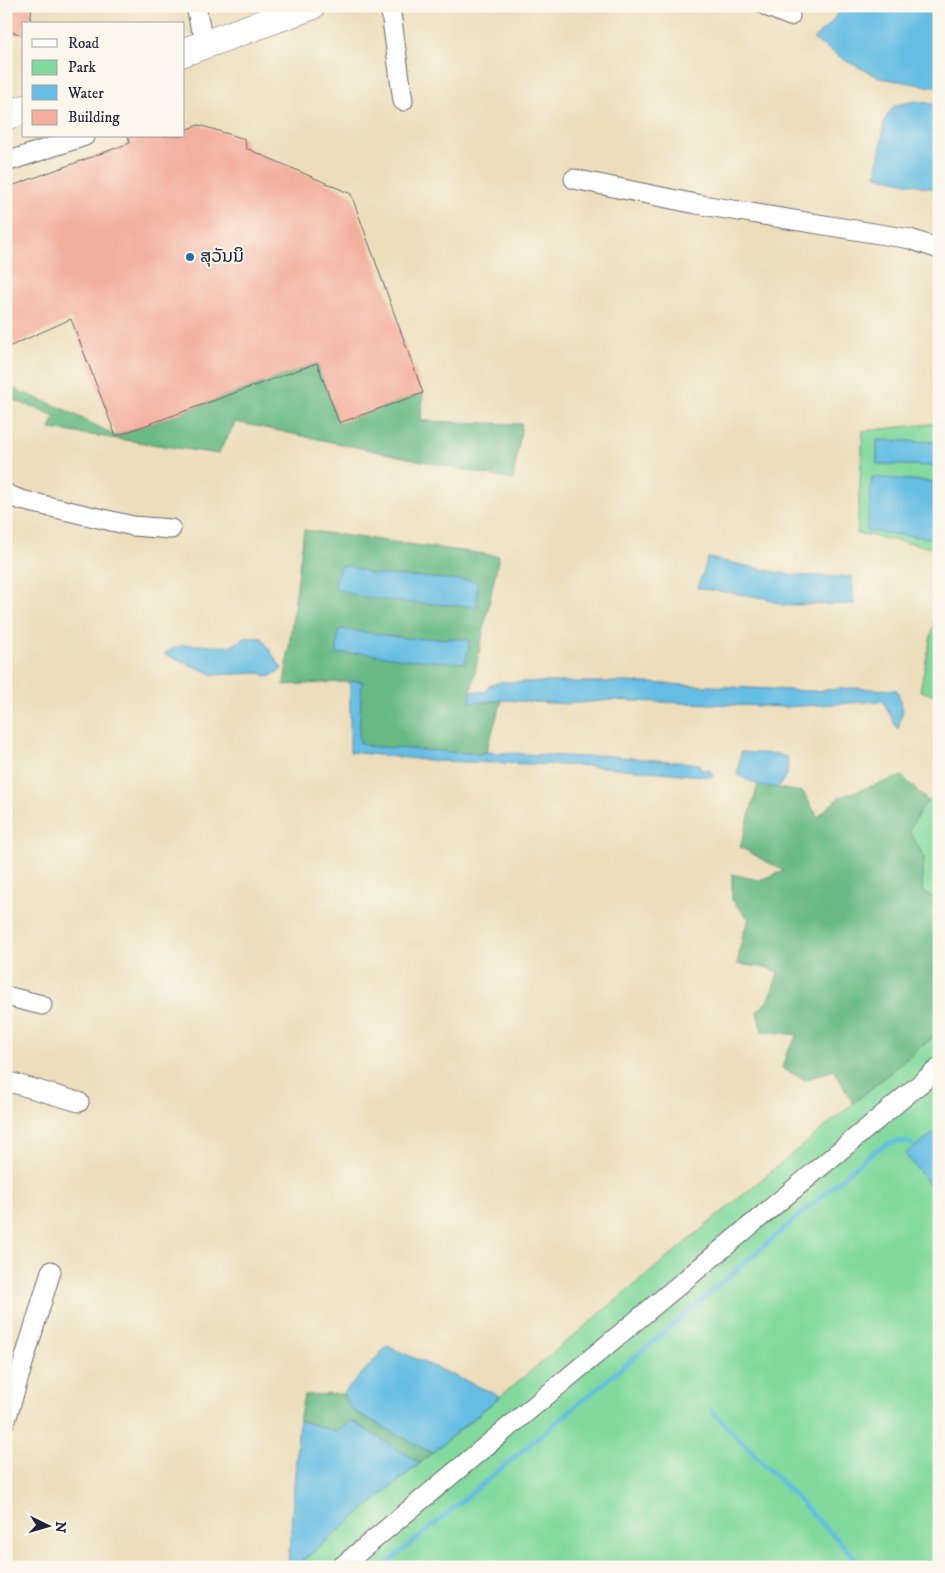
<svg xmlns="http://www.w3.org/2000/svg" width="945" height="1573" viewBox="0 0 945 1573" font-family="'IM FELL DW Pica','Noto Sans Lao',serif">
<style>
.green{fill:#81d99d;stroke:#527e6c}
.forest{fill:#68b984;stroke:#456e60}
.water{fill:#65bde3;stroke:#44708f}
.lines{fill:none;stroke-linecap:round;stroke-linejoin:round}
.stream{stroke:#65bde3;stroke-width:4.5}
.building{fill:#f3af9d}
.minor-casing{stroke:#696468;stroke-width:21}
.highway-casing{stroke:#696468;stroke-width:29}
.minor{stroke:#fff;stroke-width:19}
.highway{stroke:#fff;stroke-width:28}
.poi-dot{fill:#1f6fb2;stroke:#fbf7ec;stroke-width:2}
.labels{text-anchor:middle;dominant-baseline:central;stroke-width:4;stroke-linejoin:round;paint-order:stroke}
.poi-label{font-size:18px;fill:#22223b;stroke:#fbf7ec;text-anchor:start}
</style>
<rect width="100%" height="100%" fill="#fbf7ec"/>
<filter id="ink" filterUnits="userSpaceOnUse"><feTurbulence type="fractalNoise" baseFrequency=".02" numOctaves="2"/><feDisplacementMap in="SourceGraphic" scale="10" xChannelSelector="R" yChannelSelector="G"/><feConvolveMatrix kernelMatrix="1 2 1 2 8 2 1 2 1" color-interpolation-filters="sRGB"/></filter>
<filter id="wash" filterUnits="userSpaceOnUse"><feTurbulence type="fractalNoise" baseFrequency=".0096" numOctaves="4" result="noise"/><feDisplacementMap in="SourceGraphic" scale="20" xChannelSelector="R" yChannelSelector="G"/><feGaussianBlur stdDeviation="1.12" result="paint"/><feColorMatrix in="noise" values="0 0 0 0 0 0 0 0 0 0 0 0 0 0 0 0 0 1.4 0 .05"/><feComposite in="paint" operator="in"/></filter>
<g filter="url(#wash)">
<rect width="100%" height="100%" fill="#ecdebb"/>
<path class="green" d="M939,423V549L857,533L863,431Z
M939,596V696L920,691Z
M927,800L939,804V901L922,890L924,857L909,830Z
M939,1032V1567H295Z"/>
<path class="forest" d="M317,363L339,422L423,393L421,421L522,424L513,480L236,422L218,454L50,429L55,416L6,397V386L64,409L116,436Z
M304,530L499,556L471,691L484,703L502,700L486,752L478,754L367,746L360,742L359,736L362,681L284,685Z
M902,776L927,800L909,830L924,857L922,890L939,901V1032L853,1103L834,1070L805,1080L782,1068L787,1052L798,1035L762,1031L757,1012L769,999L778,974L769,968L737,964L743,934L749,919L732,900V874L759,880L784,871L740,847L758,785L803,792L818,817L839,797Z
M343,1394L352,1410L432,1453L420,1463L352,1421L335,1432L299,1420L304,1395Z"/>
<path class="water" d="M842,6H939V88L881,78L848,62L813,39L831,23Z
M915,101L939,105V190L876,176L885,119L895,105Z
M877,440L939,442L937,466L877,464Z
M872,477L939,482V539L867,531Z
M708,558L791,575L852,577L854,604L782,605L765,598L697,588Z
M341,566H350L372,574L477,581V607C437,603 369,604 335,588L336,577Z
M342,629L405,638L468,639L469,647L465,663L404,659L364,653L337,654L338,631Z
M247,637L262,638L282,669L269,677L260,673L215,675L164,654C182,638 207,648 229,646C235,645 241,640 247,637Z
M350,681H362L359,736L360,742L367,746L478,754L486,752L582,757L600,755L700,764V770H710L713,777L592,766L435,761L350,752Z
M500,682H626L813,691L851,688L897,690L903,709L898,730L883,701L785,707L611,700L568,704L502,700L470,703L471,691L485,692L489,686Z
M741,752L779,754L788,758L787,775L778,788L758,785L737,775Z
M938,1130L939,1131V1196L905,1154Z
M387,1346L500,1396L432,1453L352,1410L343,1394Z
M299,1420L335,1432L352,1421L420,1463L295,1567H288Z"/>
<g class="lines">
<path class="stream" d="M712,1411L864,1567
M383,1567L666,1331L869,1155C884,1146 895,1137 912,1144"/>
</g>
<g id="blocks">
<path class="building" d="M6,6H32L30,24H24V34L6,32Z
M199,125L245,139L246,148L351,194L423,393L339,423L317,363L116,436L71,319L6,348V188L130,143L128,136H184V130Z"/>
</g>
</g>
<g filter="url(#ink)">
<use href="#blocks" fill-opacity="0" stroke="#696468" stroke-width="1"/>
<g class="lines">
<defs>
<path id="minor" d="M196,6L200,26
M390,6L403,101
M766,6L790,16
M6,162L85,136
M574,179L696,204L910,239L939,249
M6,494L21,500L133,526L171,529
M6,996L42,1005
M6,1081L79,1102
M6,1420L51,1271
M341,1567L939,1068"/>
<path id="highway" d="M184,52L311,6
M6,116L24,109"/>
</defs>
<use href="#minor" class="minor-casing"/>
<use href="#highway" class="highway-casing"/>
<use href="#minor" class="minor"/>
<use href="#highway" class="highway"/>
</g>
</g>
<circle class="poi-dot" cx="190" cy="257" r="5"/>
<g class="labels">
<g class="poi-label">
<text x="200" y="257">ສຸວັນນິ</text>
</g>
</g>
<rect width="945" height="1573" fill="none" stroke="#fbf7ec" stroke-width="25"/>
<rect x="22" y="22" width="162" height="115" fill="#fbf7ec" stroke="#a4a2a5"/>
<rect x="32" y="39" width="25" height="8" fill="#ffffff" stroke="#a4a2a5"/>
<text x="68" y="48" font-size="15" fill="#22223b">Road</text>
<rect x="32" y="60" width="25" height="15" fill="#81d99d" stroke="#a4a2a5"/>
<text x="68" y="72" font-size="15" fill="#22223b">Park</text>
<rect x="32" y="85" width="25" height="15" fill="#65bde3" stroke="#a4a2a5"/>
<text x="68" y="98" font-size="15" fill="#22223b">Water</text>
<rect x="32" y="110" width="25" height="15" fill="#f3af9d" stroke="#a4a2a5"/>
<text x="68" y="122" font-size="15" fill="#22223b">Building</text>
<g transform="translate(48 1526) rotate(95)" stroke="#fbf7ec" stroke-width="4" paint-order="stroke">
<path d="M0-4L9 19L0 12L-9 19Z" fill="#22223b"/>
<text y="-8" font-size="14" font-weight="bold" text-anchor="middle" fill="#22223b">N</text>
</g>
</svg>
